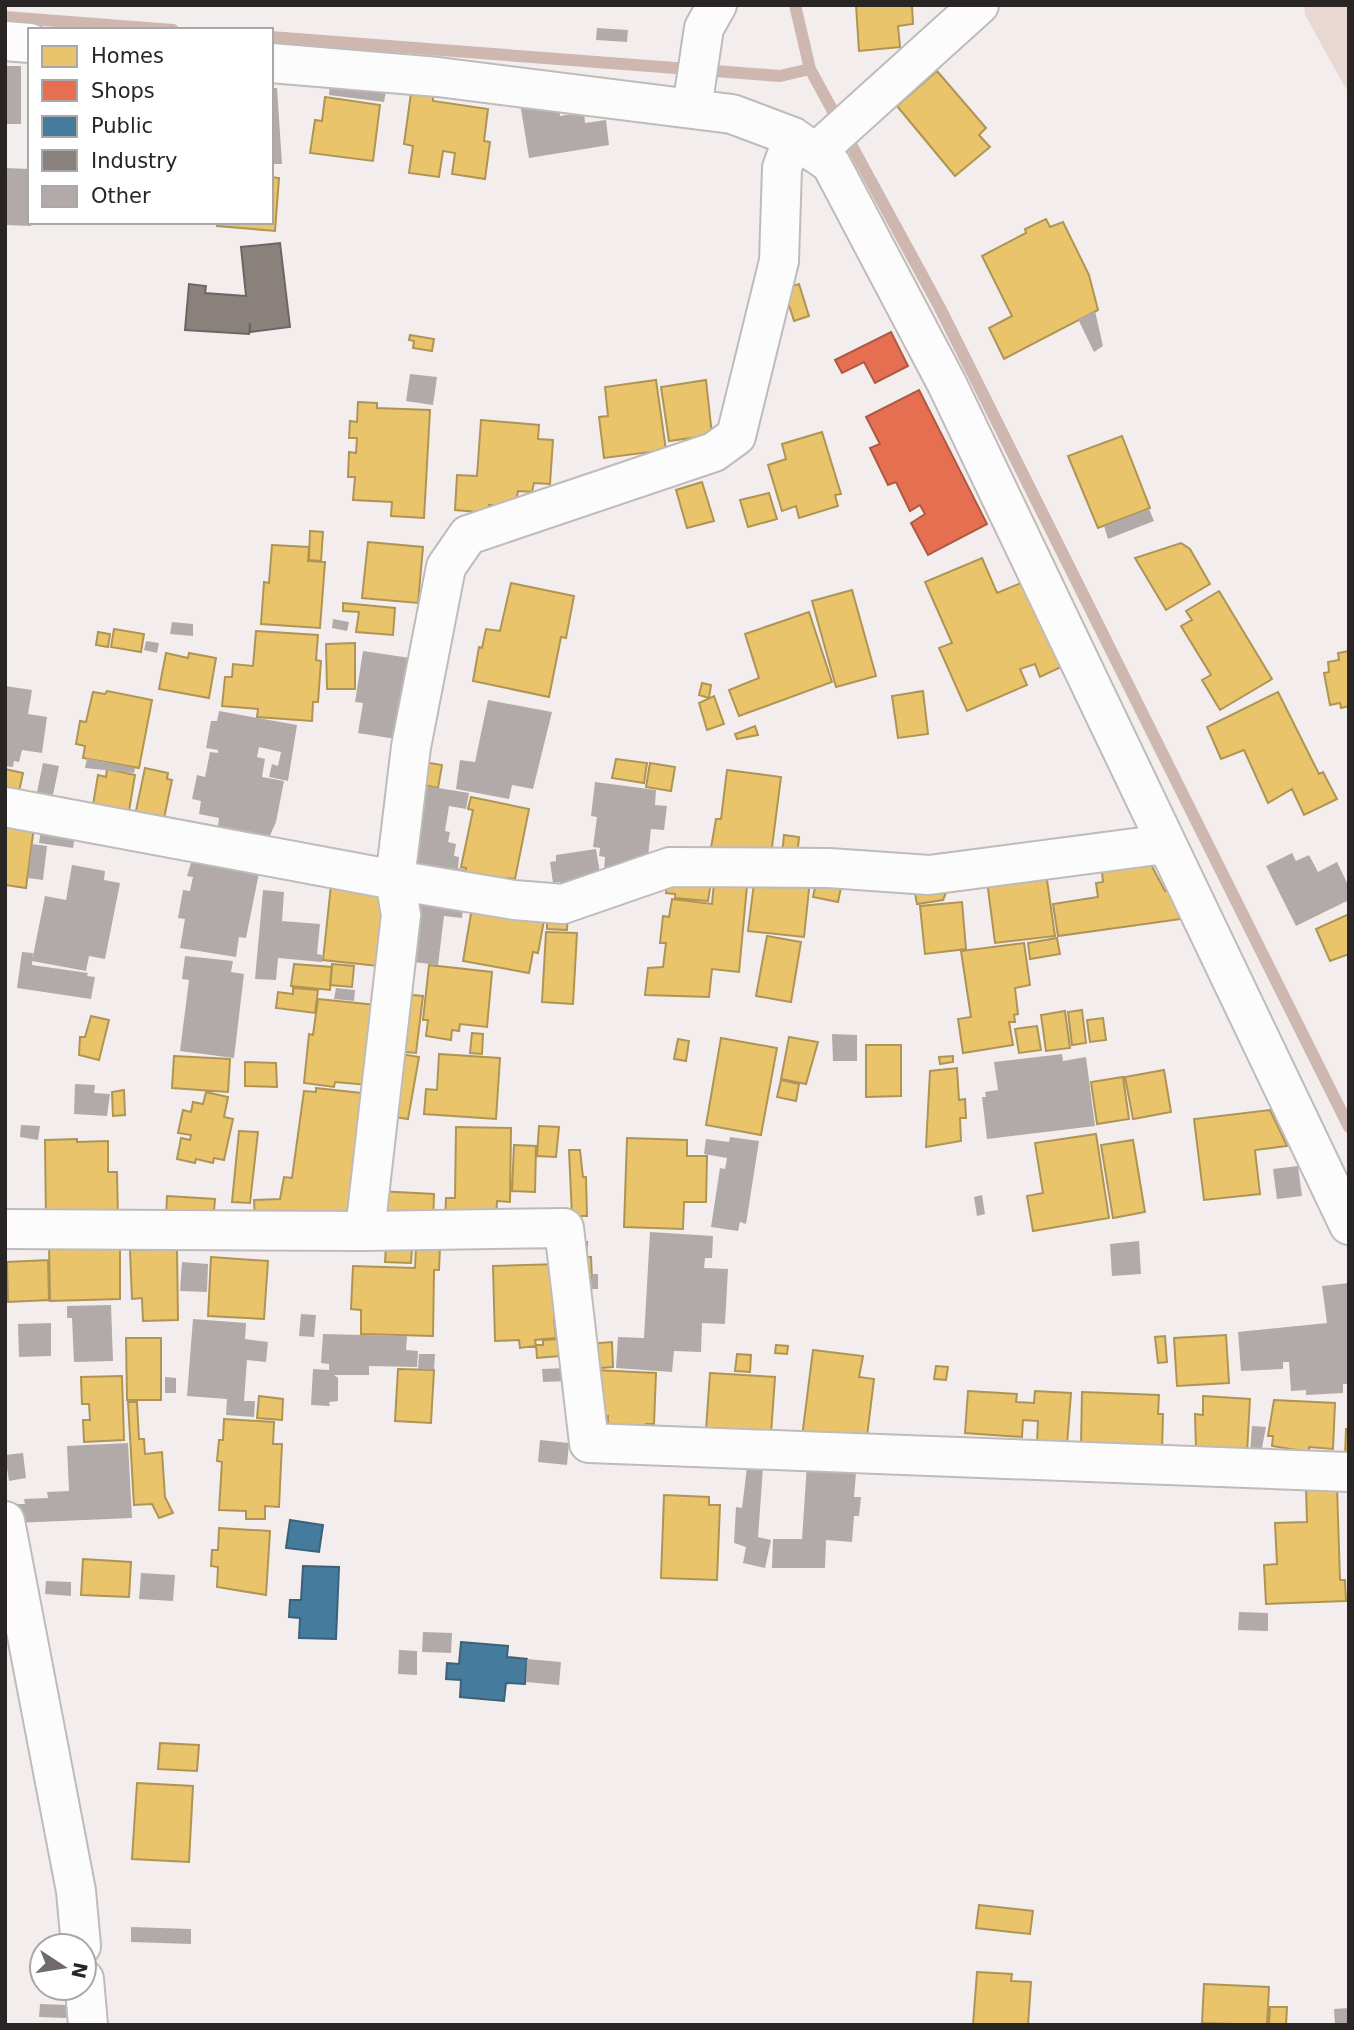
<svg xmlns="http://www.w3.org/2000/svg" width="1354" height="2030" viewBox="0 0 1354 2030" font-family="'DejaVu Sans',sans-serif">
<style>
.green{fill:#e8d7d2}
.homes{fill:#e9c46a;stroke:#af9455;stroke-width:2}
.shops{fill:#e76f51;stroke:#ae5944;stroke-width:2}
.public{fill:#457b9d;stroke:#3d6179;stroke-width:2}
.industry{fill:#8a817c;stroke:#6d6562;stroke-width:2}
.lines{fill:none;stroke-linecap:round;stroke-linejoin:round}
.stream{stroke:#ceb7ae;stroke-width:12}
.building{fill:#b2aaa8}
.minor-casing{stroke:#bebbba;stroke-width:42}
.minor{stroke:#fdfcfc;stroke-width:38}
</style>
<rect width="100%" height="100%" fill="#f3eeed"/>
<path class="green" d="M1304,5H1349V94L1305,15Z"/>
<path class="homes" d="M856,5H912L913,24L898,26L900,47L859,51Z
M937,71L986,128L979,135L990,147L955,176L897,106Z
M411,93L433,96V101L488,109L484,141L490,142L485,179L452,174L455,153L443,151L439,177L409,173L413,146L404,144Z
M325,97L380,105L373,161L310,153L315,120L322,121Z
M271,177L279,178L275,231L217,226V222H271Z
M1046,219L1050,227L1063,222L1089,275L1098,310L1004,359L989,328L1012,316L982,256L1026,233L1025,229Z
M799,284L809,316L794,321L784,289Z
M410,335L434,339L432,351L413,348L414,341L409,340Z
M656,380L666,450L604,458L599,417L608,416L605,387Z
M706,380L712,435L669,441L661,387Z
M358,402L377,403V408L430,410L424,518L391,516L392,502L353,500L355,477H348L349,452L356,453L357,438H349L350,421L357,422Z
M481,420L539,425L538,439L553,440L550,484L534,483L532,492L518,491L515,506L489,505V513L455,510L457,475L477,476Z
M822,432L841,494L835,495L838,506L799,518L796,506L782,511L768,465L786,459L782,444Z
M1122,436L1150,508L1098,528L1068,456Z
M702,482L714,521L687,528L676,490Z
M769,493L777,519L748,527L740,500Z
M310,531L323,532L321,561L309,560Z
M368,542L423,547L418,603L362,598Z
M1181,543L1190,549L1210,584L1166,610L1135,558Z
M272,545L309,547L308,561L325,562L320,628L261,624L264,582L269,583Z
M982,558L997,593L1021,583L1061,667L1040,677L1035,664L1020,669L1027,685L967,711L939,648L952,643L925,582Z
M511,583L574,596L566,638L561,637L549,697L473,681L479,647L482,648L486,629L500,631Z
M852,590L876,676L836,687L812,601Z
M1219,591L1272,679L1220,710L1202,680L1211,675L1181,626L1192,620L1186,611Z
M343,603L395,608L393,635L356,632L359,612L343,611Z
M809,612L832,682L739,716L729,690L759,678L745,634Z
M114,629L144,634L141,652L111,647Z
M256,631L318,635L316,660L321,661L318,702H313L312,721L257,717L258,709L222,706L225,677H232L233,664L253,666Z
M98,632L110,634L108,647L96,645Z
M355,643V689H327L326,644Z
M1349,651V706L1341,708L1340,703L1330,705L1324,673L1329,672L1328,662L1339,660L1338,653Z
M166,653L188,658L189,653L216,658L209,698L159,689Z
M702,683L711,685L709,698L699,695Z
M107,691L152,700L139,768L83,758L85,746L76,744L80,721L86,722L93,692L105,694Z
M923,691L928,734L898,738L892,696Z
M1278,692L1319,774L1323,772L1337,799L1304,815L1292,789L1268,803L1244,750L1221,759L1207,727Z
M714,696L724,724L707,730L699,703Z
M755,726L758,735L737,739L735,734Z
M616,759L647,763L644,783L612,778Z
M417,761L442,765L438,788L414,783Z
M650,763L675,767L671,791L646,787Z
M145,768L168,773L167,779L172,780L163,823L134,820Z
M5,769L23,773L17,801L5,798Z
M107,769L135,775L128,817L92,811L98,775L106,777Z
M727,770L781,777L771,855L711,848L716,819H721Z
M471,797L529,809L515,879L508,878L505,888L462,884L466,868L461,867L473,810L468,809Z
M5,815L35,819L26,888L5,885Z
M784,835L799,837L797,857L782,855Z
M1147,857L1165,891L1170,888L1181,919L1058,936L1053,904L1098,897L1096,883L1103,882L1101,863Z
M713,870L708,901L675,898V894L666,893L668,876Z
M715,872L748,875L739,972L712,969L709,997L645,995L648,968L663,967L666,943H660L663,916L669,917L672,899L712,904Z
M1046,873L1055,936L995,943L987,881Z
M755,875L810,880L804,937L748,931Z
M817,878L842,883L838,902L813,897Z
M950,883L943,900L917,904L914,888Z
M331,885L392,892L378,966L323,960Z
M473,902L545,915L538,953L533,952L529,973L463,961Z
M962,902L966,949L925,954L920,906Z
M547,912H568L567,930L547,929Z
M1349,914V954L1330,961L1316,929Z
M546,932L577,933L573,1004L542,1002Z
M767,936L801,942L791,1002L756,996Z
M1057,938L1060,954L1030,959L1028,943Z
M1024,943L1030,985L1015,988L1018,1014L1014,1015L1015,1022H1009L1013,1045L963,1053L958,1019L971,1017L961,951Z
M294,964L332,967L330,990L291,986Z
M332,964L354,966L352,987L330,985Z
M429,965L492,972L487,1027L460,1024L459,1031L452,1030L451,1040L426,1036L428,1020H423Z
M293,988L318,990L315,1013L276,1008L278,992L293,994Z
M401,994L423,996L416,1053L395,1051Z
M318,999L376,1005L369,1085L335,1082L334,1087L304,1083L309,1034L313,1035Z
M1082,1010L1086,1043L1072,1045L1068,1012Z
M1065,1011L1070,1048L1046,1051L1041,1015Z
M91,1016L109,1020L99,1060L79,1055L80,1037H85Z
M1103,1018L1106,1040L1090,1042L1087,1020Z
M1037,1026L1041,1050L1019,1053L1015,1029Z
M472,1033L483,1034L482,1054L470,1053Z
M789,1037L818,1042L806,1084L781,1079Z
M721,1038L777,1048L761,1135L706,1125Z
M678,1039L689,1041L686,1061L674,1059Z
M866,1045H901V1096L866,1097Z
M395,1053L419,1057L408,1119L387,1116Z
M439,1054L500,1058L496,1119L424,1114L426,1089L437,1090Z
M174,1056L230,1059L228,1092L172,1088Z
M953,1056V1062L940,1064L939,1057Z
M245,1062L276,1063L277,1087L245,1086Z
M957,1068L959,1100L965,1099L966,1118H960L961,1141L926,1147L930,1071Z
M1164,1070L1171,1112L1133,1119L1125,1077Z
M1123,1077L1129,1119L1097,1124L1091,1082Z
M781,1080L799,1084L796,1101L777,1097Z
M316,1088L370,1094L350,1217L255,1221L254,1200L280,1199L284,1177L292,1178L304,1091L316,1092Z
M124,1090L125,1115L113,1116L112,1092Z
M206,1092L228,1097L224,1117L233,1119L224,1160L214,1158L213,1163L196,1159L195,1163L177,1159L181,1138L190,1140L191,1135L178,1133L183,1110L191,1112L193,1102L203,1104Z
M1270,1110L1287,1146L1255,1150L1260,1194L1204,1200L1194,1119Z
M539,1126L559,1127L556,1157L537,1156Z
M456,1127L511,1128L510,1202L497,1201L496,1221L445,1220L446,1198H455Z
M239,1131L258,1132L250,1203L232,1202Z
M1096,1134L1109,1218L1033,1231L1027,1196L1043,1193L1035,1143Z
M627,1138L687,1140V1156H707L706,1202H684L683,1229L624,1227Z
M77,1139V1142L108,1141V1172H117L118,1220L46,1221L45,1140Z
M1133,1140L1145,1212L1113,1218L1101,1145Z
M514,1145L536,1146L535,1192L512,1191Z
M569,1150H580L583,1177H586L587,1216H572Z
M378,1191L434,1194L433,1223L377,1221Z
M167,1196L215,1199L213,1222L166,1218Z
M120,1241V1299L50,1301L49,1242Z
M577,1242H587L586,1257H591L592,1279H581Z
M416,1246L440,1247L439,1270H434L433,1336L361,1334V1310L351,1309L353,1266L415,1268Z
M386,1247L412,1248L411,1263L385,1262Z
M177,1249L178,1320L143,1321L142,1298L132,1299L130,1250Z
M211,1257L268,1261L264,1319L208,1316Z
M48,1260L49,1300L8,1302L7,1262Z
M560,1264L565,1319L554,1320L556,1338L535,1340L536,1346L520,1348L519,1340L495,1341L493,1266Z
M1226,1335L1229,1383L1177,1386L1174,1338Z
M1165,1336L1167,1362L1158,1363L1155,1337Z
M126,1338H161V1400H127Z
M559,1339L560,1356L537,1358L536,1345H543V1340Z
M612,1342L613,1367L588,1369L586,1344Z
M776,1345L788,1346L787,1354L775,1353Z
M813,1350L863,1356L859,1377L874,1379L866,1445L802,1437Z
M737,1354L751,1355L750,1372L735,1371Z
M936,1366L948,1367L946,1380L934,1379Z
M398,1369L434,1370L431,1423L395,1421Z
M595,1370L656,1373L654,1424H646L645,1442L607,1440L608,1416H598Z
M710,1373L775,1377L770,1448L705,1444Z
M122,1376L124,1440L84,1442L83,1420H90L89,1404H82L81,1377Z
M968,1391L1017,1394L1016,1402L1034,1403L1035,1391L1071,1393L1067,1445L1037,1443L1038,1421L1023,1420L1022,1437L965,1433Z
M1082,1392L1159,1395L1158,1414H1163L1162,1450L1081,1446Z
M259,1396L283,1399L282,1420L257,1418Z
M1203,1396L1250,1399L1247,1452L1196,1449L1195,1414L1203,1415Z
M1274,1400L1335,1403L1333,1449L1309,1447V1452L1272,1446L1273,1436H1268Z
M128,1402H137L139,1439H144L145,1454L162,1452L165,1497L173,1513L159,1518L152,1504L134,1505Z
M224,1419L274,1422L273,1444H282L279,1507L265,1506V1519H246V1511L219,1510L222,1462L217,1461L219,1440H223Z
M1346,1429H1349V1457H1345Z
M1337,1486L1340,1580H1345L1346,1601L1266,1604L1264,1565L1277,1564L1275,1523L1307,1522L1306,1487Z
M664,1495L709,1497V1505H720L717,1580L661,1578Z
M219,1528L270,1531L266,1595L217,1587L218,1567L211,1566L212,1550H218Z
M83,1559L131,1562L129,1597L81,1595Z
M160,1743L199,1745L197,1771L158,1769Z
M137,1783L193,1786L189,1862L132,1859Z
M979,1905L1033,1911L1030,1934L976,1928Z
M977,1972L1012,1974L1011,1981L1031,1982L1028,2025H973Z
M1204,1984L1269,1987L1267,2025L1202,2023Z
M1270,2007H1287L1286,2025H1269Z"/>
<path class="shops" d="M891,332L908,366L875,383L864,362L842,373L835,360Z
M919,390L987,524L928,555L911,523L925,514L920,505L910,511L896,482L888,485L870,448L880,444L866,417Z"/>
<path class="public" d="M290,1520L323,1525L319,1552L286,1548Z
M303,1566L339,1567L336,1639L299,1638L300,1618L289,1617L290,1600H301Z
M461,1642L508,1646L507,1657L527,1659L525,1684L506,1683L504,1701L460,1697L461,1680L446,1679L447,1663L459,1664Z"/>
<path class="industry" d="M280,243L290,327L250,332V323L249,334L185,330L189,284L206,286L205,293L246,296L241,247Z"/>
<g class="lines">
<path class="stream" d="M795,5L810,69L940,308L1349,1127
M5,17L173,30
M271,37L780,76L810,69"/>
</g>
<path class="building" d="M597,28L628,30L627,42L596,40Z
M5,66H21V124H5Z
M330,84L386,91L384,102L329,95Z
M271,88H277L282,164H271Z
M520,103L559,104L560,116L584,112L585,123L606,120L609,145L529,158Z
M5,168L30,169L31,226L5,225Z
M1095,311L1103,346L1094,352L1078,319Z
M410,374L437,377L433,405L406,401Z
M1149,509L1154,521L1108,539L1104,526Z
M333,619L349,622L347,631L332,628Z
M172,622L193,624V636L170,634Z
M146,641L159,643L157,653L144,650Z
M363,651L417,659L396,739L358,733L363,703L355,702Z
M5,686L32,690L28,714L47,717L42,753L22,750L19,762L14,761L13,767L5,766Z
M488,700L552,712L533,789L512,785L509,799L456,789L460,760L475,762Z
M219,711L297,725L288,781L269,777L272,764L278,766L281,752L259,747L257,757L265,759L262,777L284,781L276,822L268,840L217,835L219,818L199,814L201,801L192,799L197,775L205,777L210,752L218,753V750L206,748L211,721H217Z
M87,758L135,768L134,773L85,768Z
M43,763L59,766L53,795L37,792Z
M595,782L656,790L655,805L667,806L664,830L651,829L647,866L604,870L605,857L599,856L600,848L593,847L597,817L591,816Z
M414,784L469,793L466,809L449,806L445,831L450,832L448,842L456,844L454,856L459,857L458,868L464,869L462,882L409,873Z
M42,822L76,827L73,848L39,843Z
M32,844L47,846L43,880L28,878Z
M596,849L602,885L561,888L560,882L553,883L550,862L556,861V855Z
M195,850L260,868L246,938L239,937L236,957L180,948L185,919L178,918L183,890L190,891L193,877L187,876Z
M1292,853L1296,861L1309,855L1318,872L1337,862L1349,887V900L1296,926L1266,866Z
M72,865L105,871L104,880L120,883L105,959L89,956L86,971L32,961L45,896L66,900Z
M263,890L284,892L282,921L320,924L317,954L322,955V962L278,958L276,980L255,979Z
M418,895L464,901L462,918L444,916L438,965L405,961Z
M22,952L33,953L32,965L88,973L87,976L95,977L91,999L17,988Z
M185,956L233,961L231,972L244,974L234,1058L180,1051L189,980L182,979Z
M336,988L355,990L354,1001L334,999Z
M832,1034L857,1035V1061H833Z
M1062,1054L1063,1061L1086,1057L1095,1126L987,1139L982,1097H986L985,1092L998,1090L994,1062Z
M75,1084L95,1085L94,1093L110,1094L107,1116L74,1114Z
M21,1125L40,1126L38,1140L20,1137Z
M730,1137L759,1141L746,1224L740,1222L738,1231L711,1227L720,1168L725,1169L727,1158L704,1154L706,1139L729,1142Z
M1298,1166L1302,1196L1277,1199L1273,1169Z
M982,1195L985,1214L977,1216L974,1197Z
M650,1232L713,1236L712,1258H705L704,1268L728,1269L725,1324L702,1323L701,1352L674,1351L672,1372L616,1368L618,1337L644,1338Z
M1139,1241L1141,1274L1112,1276L1110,1244Z
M182,1262L208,1264L207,1292L180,1291Z
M591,1274H598V1289H582L581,1279H592Z
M1349,1283V1384H1343V1393L1306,1395V1390L1291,1391L1289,1362H1283V1369L1241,1371L1238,1332L1327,1323L1322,1286Z
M111,1305L113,1361L74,1362L72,1318H67V1306Z
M301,1314L316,1315L314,1337L299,1336Z
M193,1319L246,1323L245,1339L268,1342L266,1362L247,1360L244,1401H255L254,1417L226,1415L227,1399L187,1396Z
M51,1323V1356L19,1357L18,1324Z
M323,1334L407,1336L406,1350L418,1351L417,1367L369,1366V1375H334L338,1378V1401L329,1402L330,1406L311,1405L313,1369L329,1370V1364L321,1363Z
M419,1354H435L434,1370L418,1369Z
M566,1368V1381L543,1382L542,1369Z
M165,1377L176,1378V1393H165Z
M1252,1426L1266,1427L1261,1453H1250Z
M540,1440L569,1443L567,1465L538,1462Z
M128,1443L132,1518L14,1523V1504H25L24,1499L48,1498L47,1492L69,1491L67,1446Z
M23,1453L26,1478L9,1481L5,1455Z
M807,1464L856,1473L854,1497H861L859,1516H854L852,1542L826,1540L825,1568H772L773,1539H802Z
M747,1467L763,1468L758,1537L771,1540L765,1568L743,1563L746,1547L734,1543L736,1507L742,1508Z
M141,1573L175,1575L173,1601L139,1599Z
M46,1581L71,1582V1596L45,1594Z
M1239,1612L1268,1613V1631L1238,1630Z
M423,1632L452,1633L451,1653L422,1652Z
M399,1650L417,1651V1675L398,1674Z
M527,1659L561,1662L559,1685L526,1682Z
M131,1927L191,1929V1944L131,1942Z
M40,2004L66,2005V2018L39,2017Z
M1349,2008V2025H1335L1334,2009Z"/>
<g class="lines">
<defs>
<path id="minor" d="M5,41L30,43
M271,63L438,77L732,114L793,137L831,164L947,384L1349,1225
M692,108L704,28L717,5
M815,153L979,5
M5,807L395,880L514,900L563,904L670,867L829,868L929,875L1165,844
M5,1229L365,1231L564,1228L589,1443L1349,1472
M365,1231L401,915L395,880L411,747L446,567L468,535L714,452L736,436L779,261L782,168L793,137
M5,1521L76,1891L81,1946
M84,1979L88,2025"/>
</defs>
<use href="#minor" class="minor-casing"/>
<use href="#minor" class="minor"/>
</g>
<rect width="1354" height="2030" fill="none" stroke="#292524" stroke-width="14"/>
<rect x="28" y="28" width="245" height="196" fill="#ffffff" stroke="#a9a8a7" stroke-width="2"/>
<rect x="42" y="46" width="35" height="21" fill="#e9c46a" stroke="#a9a8a7" stroke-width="2"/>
<text x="91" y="63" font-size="21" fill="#292524">Homes</text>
<rect x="42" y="80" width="35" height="21" fill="#e76f51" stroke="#a9a8a7" stroke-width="2"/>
<text x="91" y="98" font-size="21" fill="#292524">Shops</text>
<rect x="42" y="116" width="35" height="21" fill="#457b9d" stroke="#a9a8a7" stroke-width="2"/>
<text x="91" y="133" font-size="21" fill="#292524">Public</text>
<rect x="42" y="150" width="35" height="21" fill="#8a817c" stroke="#a9a8a7" stroke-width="2"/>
<text x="91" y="168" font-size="21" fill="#292524">Industry</text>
<rect x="42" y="186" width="35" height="21" fill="#b2aaa8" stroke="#a9a8a7" stroke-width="2"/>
<text x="91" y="203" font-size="21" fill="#292524">Other</text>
<g transform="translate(63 1967) rotate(102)"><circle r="33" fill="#ffffff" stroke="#a9a8a7" stroke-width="2"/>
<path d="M0-5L12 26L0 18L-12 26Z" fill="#706b6a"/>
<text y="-10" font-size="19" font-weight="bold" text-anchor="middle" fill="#292524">N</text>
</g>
</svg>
